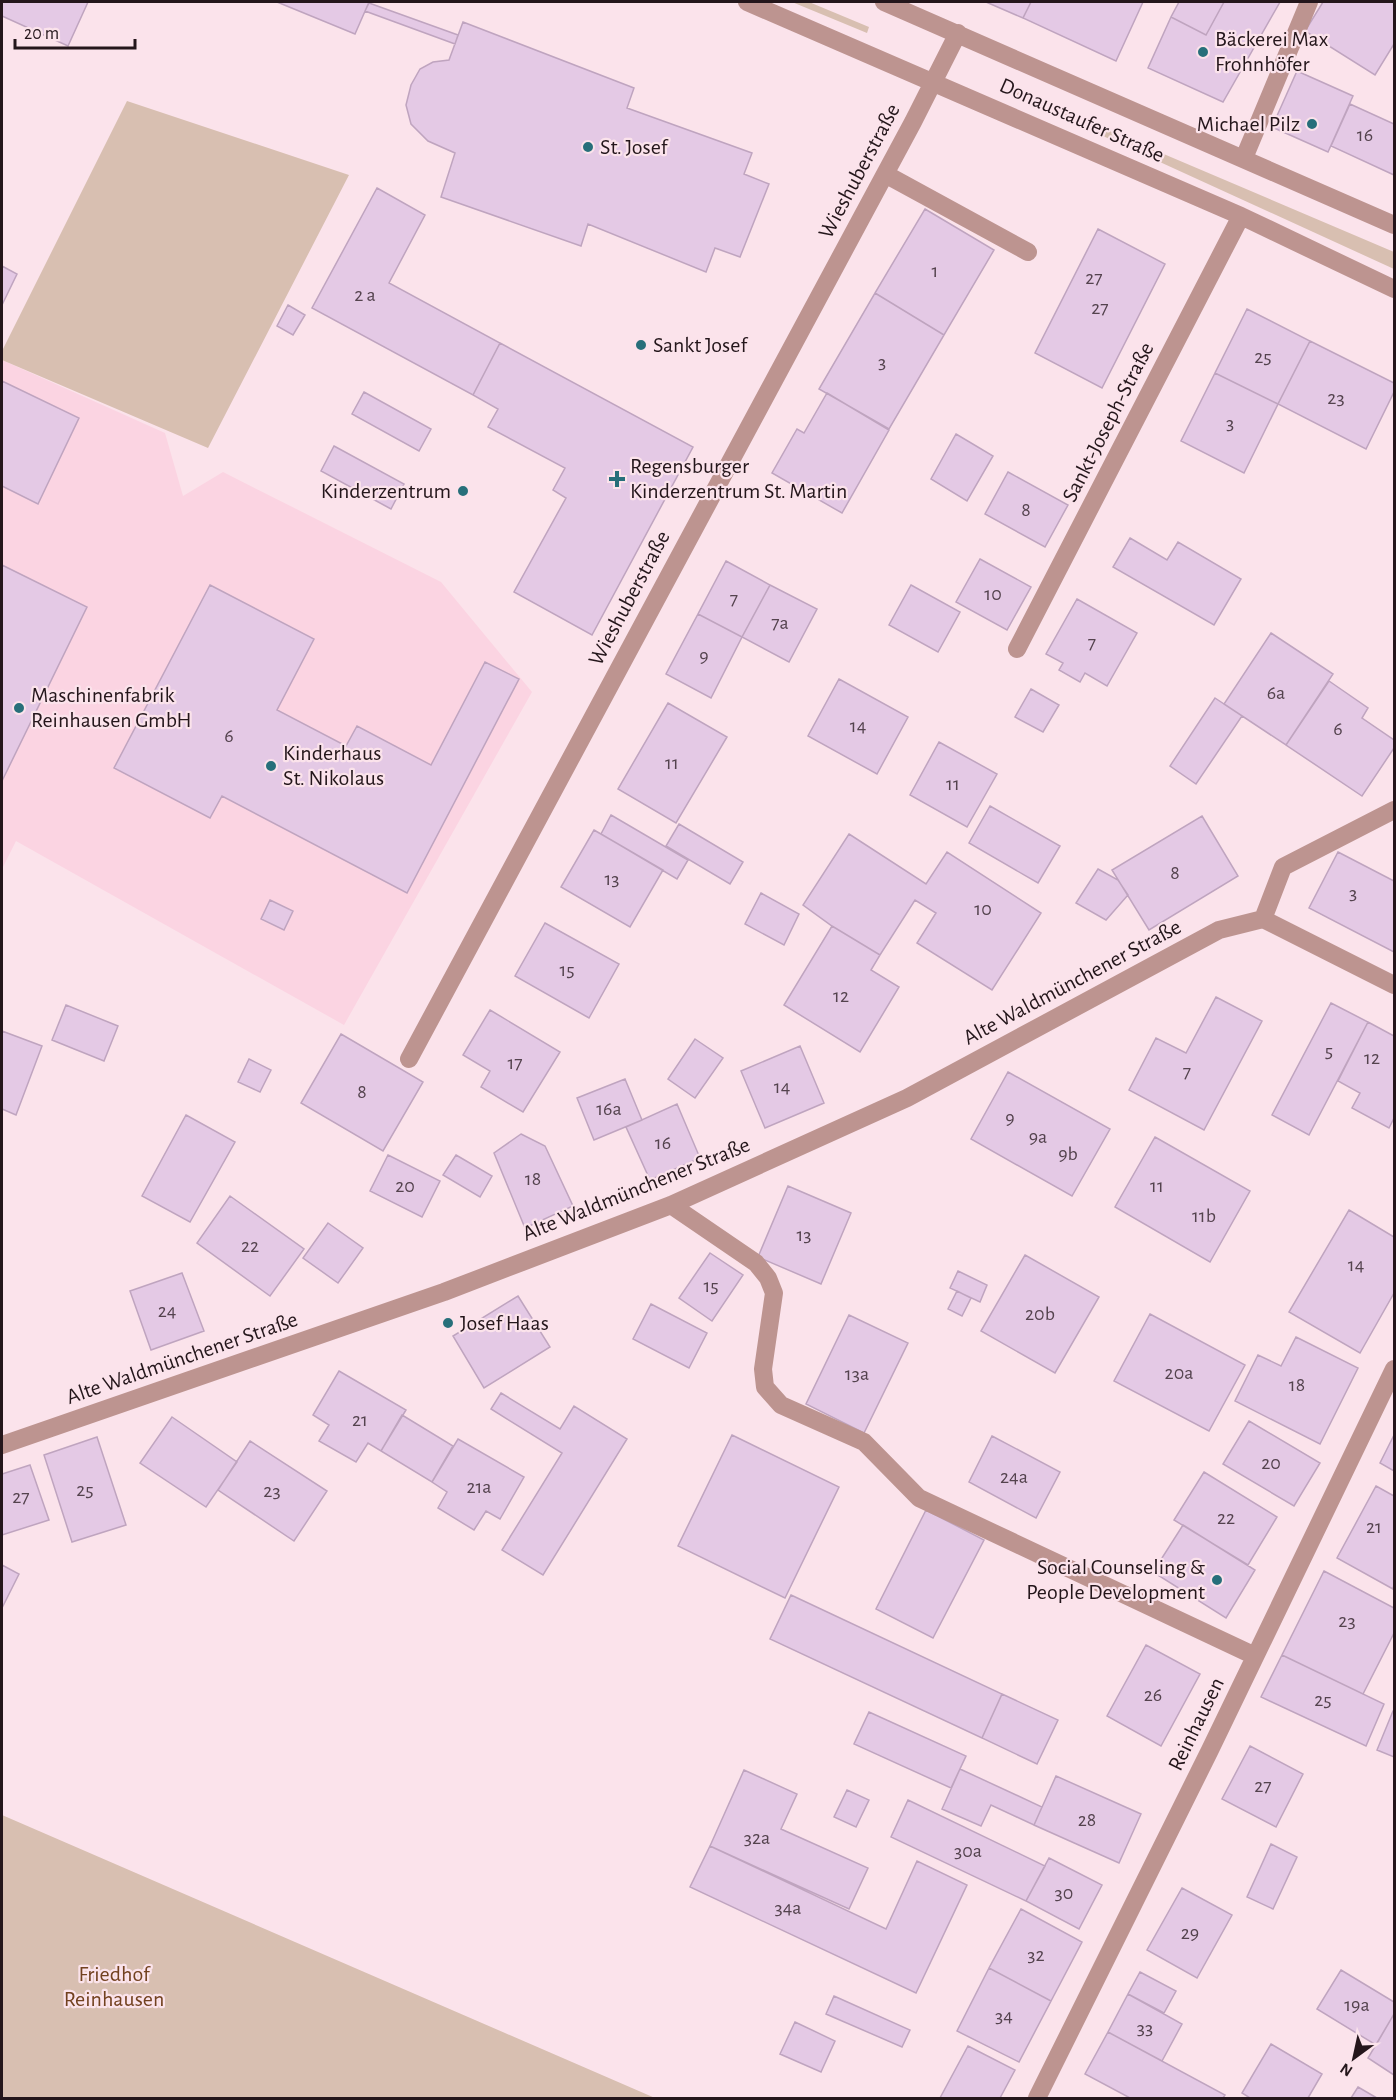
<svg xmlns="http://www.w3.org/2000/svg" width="1396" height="2100" viewBox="0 0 1396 2100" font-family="'Alegreya Sans',sans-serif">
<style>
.built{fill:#fbd4e2}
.green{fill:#d8bfb1}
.building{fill:#e4c9e5;stroke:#bfa4bf;stroke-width:1.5}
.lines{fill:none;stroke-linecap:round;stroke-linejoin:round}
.minor{stroke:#bd9490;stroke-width:18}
.poi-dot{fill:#276f7a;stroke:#fbe3eb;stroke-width:2}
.labels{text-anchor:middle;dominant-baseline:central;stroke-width:4.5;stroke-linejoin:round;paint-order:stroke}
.number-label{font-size:20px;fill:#54434e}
.poi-label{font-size:22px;fill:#24161b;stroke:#fbe3eb;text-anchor:start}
.street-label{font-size:22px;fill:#24161b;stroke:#fbe3eb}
.park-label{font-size:22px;fill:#72411f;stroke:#fbe3eb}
</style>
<rect width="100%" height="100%" fill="#fbe3eb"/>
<path class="built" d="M2,360L165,433L183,496L223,472L441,582L532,692L344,1025L16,841L2,869Z"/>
<path class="green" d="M792,2H809L869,27L867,33Z
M1011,89L1394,252V269L1009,93Z
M127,101L349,175L208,448L2,360V351Z
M2,1815L655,2098H2Z"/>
<path class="building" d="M2,2H88L68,46L2,16Z
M277,2H369L355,34Z
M986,2H1031L1023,18Z
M1031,2H1143L1116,61L1023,18Z
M1179,2H1224L1206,35L1171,17Z
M1224,2H1280L1223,102L1148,68L1171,17L1206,35Z
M1323,2H1394V44L1375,75L1305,31Z
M369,3L458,35L455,44L365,11Z
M463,22L634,88L627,108L752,153L744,174L769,184L740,257L715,248L706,272L588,224L581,246L441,197L455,153L428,141L411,124L406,105L411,85L420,69L433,62L449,60Z
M1297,71L1353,96L1328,152L1272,127Z
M1350,104L1394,124V175L1331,146Z
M377,188L425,215L389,283L500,343L473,395L312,308Z
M925,209L994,250L944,335L875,293Z
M1098,229L1165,264L1102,388L1035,353Z
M2,266L17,274L2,305Z
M875,293L944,335L889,429L819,389Z
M288,305L305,315L293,335L277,326Z
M1247,309L1310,341L1278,404L1215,373Z
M1310,341L1394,383V392L1366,449L1278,404Z
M500,343L693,447L592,635L514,592L566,498L553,490L565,468L488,427L498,409L473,395Z
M1215,373L1278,404L1244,473L1181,441Z
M2,381L79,418L38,504L2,486Z
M364,392L431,429L419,451L352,414Z
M827,393L889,430L842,513L772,473L797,429L804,433Z
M956,434L993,456L967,501L931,479Z
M334,446L404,484L391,509L321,471Z
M1008,472L1068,505L1045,547L985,514Z
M1130,538L1167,560L1178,542L1241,579L1214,625L1113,567Z
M980,559L1031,587L1007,630L956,602Z
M726,561L770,585L742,637L698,614Z
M2,565L87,607L2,781Z
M210,585L314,639L277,710L346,746L357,726L431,765L485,662L519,679L407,893L222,796L210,818L114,768Z
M770,585L817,609L789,662L742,637Z
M911,585L960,612L938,652L889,625Z
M1077,599L1137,633L1107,686L1085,673L1080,682L1059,670L1063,663L1046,654Z
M698,614L742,637L711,698L666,674Z
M1271,633L1333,674L1286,745L1224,704Z
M839,679L908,717L877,774L808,736Z
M1329,681L1368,708L1362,718L1394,740V748L1362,796L1286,745Z
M1031,689L1059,705L1043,732L1015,717Z
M1215,698L1242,716L1196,784L1170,766Z
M668,703L727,737L676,823L618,789Z
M939,742L997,774L967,827L910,795Z
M990,806L1060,846L1038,883L969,843Z
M611,815L688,860L677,879L601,834Z
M1202,816L1238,876L1149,930L1112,870Z
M679,824L743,862L730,884L666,846Z
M594,830L663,870L630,927L561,887Z
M849,834L926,884L947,852L1041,913L992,990L917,943L936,913L915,900L880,955L832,926L803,905Z
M1338,852L1394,881V952L1309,908Z
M1098,869L1118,880L1128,895L1106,920L1076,903Z
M761,893L799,914L784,945L745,924Z
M270,900L293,911L284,930L261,919Z
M545,923L619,964L589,1018L515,976Z
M832,926L880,955L871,970L899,987L860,1052L784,1005Z
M1216,997L1262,1021L1204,1130L1129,1090L1156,1038L1186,1053Z
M1331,1003L1368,1022L1309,1135L1272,1115Z
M66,1005L118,1026L104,1061L52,1040Z
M490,1010L560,1052L523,1112L481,1087L490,1071L463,1055Z
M1368,1022L1394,1036V1118L1389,1128L1352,1108L1360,1093L1338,1081Z
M2,1031L42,1046L16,1115L2,1109Z
M341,1034L423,1082L383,1151L301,1103Z
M695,1039L723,1058L695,1098L668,1079Z
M800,1046L824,1103L765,1128L741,1071Z
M249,1059L271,1070L260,1092L238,1082Z
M1008,1072L1110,1129L1072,1196L971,1139Z
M625,1079L642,1120L594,1140L577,1098Z
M677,1104L700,1158L650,1180L626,1127Z
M186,1115L235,1142L190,1222L142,1196Z
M521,1134L545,1146L573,1206L525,1228L494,1153Z
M1155,1137L1250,1191L1210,1262L1115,1207Z
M388,1155L440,1181L422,1217L370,1191Z
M456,1155L492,1176L480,1197L443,1175Z
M788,1186L851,1213L821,1284L758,1257Z
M230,1196L304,1249L270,1296L197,1243Z
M1349,1210L1394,1237V1293L1360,1353L1289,1312Z
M328,1223L363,1248L338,1283L303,1258Z
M710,1253L743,1275L712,1321L679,1298Z
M1025,1255L1099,1297L1055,1373L981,1331Z
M958,1271L987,1285L980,1302L950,1288Z
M182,1273L204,1331L151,1350L130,1291Z
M957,1291L971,1298L962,1316L948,1309Z
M518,1296L550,1347L484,1388L453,1336Z
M651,1304L707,1333L689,1368L633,1339Z
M1150,1314L1245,1365L1209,1431L1114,1381Z
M849,1315L908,1343L864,1433L806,1404Z
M1296,1337L1358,1368L1320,1444L1235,1401L1258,1355L1281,1366Z
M339,1371L406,1410L381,1451L368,1443L356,1462L319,1441L329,1425L313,1415Z
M501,1393L560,1429L574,1406L627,1439L543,1575L502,1550L562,1453L491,1409Z
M402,1415L453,1446L432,1482L381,1451Z
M172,1417L237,1462L206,1507L140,1463Z
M1249,1421L1320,1463L1294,1506L1223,1464Z
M732,1435L839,1487L785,1598L678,1546Z
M1394,1435V1471L1380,1463Z
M992,1436L1060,1472L1036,1518L969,1482Z
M97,1437L126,1525L72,1542L44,1455Z
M458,1439L524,1477L500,1519L486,1511L474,1530L438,1508L447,1492L432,1482Z
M250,1441L327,1491L294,1541L218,1490Z
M30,1465L49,1520L2,1535V1474Z
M1204,1472L1277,1517L1248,1565L1174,1520Z
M1376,1486L1394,1496V1585L1393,1589L1337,1558Z
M926,1510L984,1540L933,1638L876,1609Z
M1183,1525L1255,1570L1226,1618L1153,1572Z
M2,1565L19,1574L2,1608Z
M1324,1571L1394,1608V1633L1363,1694L1282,1655Z
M791,1595L1002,1694L982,1738L770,1639Z
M1146,1645L1200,1674L1161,1746L1107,1716Z
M1282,1655L1384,1704L1366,1746L1261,1697Z
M1002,1694L1058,1720L1037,1764L982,1738Z
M1393,1711H1394V1757L1377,1750Z
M869,1712L966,1756L951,1788L854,1744Z
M1250,1746L1303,1774L1276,1827L1222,1799Z
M960,1769L1042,1807L1034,1825L991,1805L981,1826L942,1809Z
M744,1770L797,1794L781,1829L868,1868L849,1909L710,1846Z
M1056,1776L1141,1814L1119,1863L1034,1825Z
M847,1790L869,1800L856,1827L834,1817Z
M908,1800L1045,1866L1026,1901L891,1837Z
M1271,1844L1297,1857L1273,1909L1247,1897Z
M710,1846L886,1929L917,1861L967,1885L916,1993L690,1887Z
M1049,1858L1102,1885L1079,1929L1026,1901Z
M1182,1888L1232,1915L1197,1978L1147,1950Z
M1021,1909L1082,1942L1051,2001L989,1968Z
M989,1968L1051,2001L1019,2062L957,2031Z
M1341,1970L1394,2002V2014L1376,2045L1317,2009Z
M1140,1972L1176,1991L1164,2013L1128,1994Z
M1128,1994L1182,2024L1162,2061L1108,2032Z
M834,1996L910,2030L902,2047L826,2014Z
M1394,2014V2075L1368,2058Z
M795,2022L835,2041L821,2072L780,2054Z
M1108,2032L1225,2095L1223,2098H1130L1085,2074Z
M1271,2044L1322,2074L1308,2098H1250L1242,2093Z
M968,2046L1015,2070L1000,2098H940Z
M1358,2087L1377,2098H1351Z"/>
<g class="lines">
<path class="minor" d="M747,2L1241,216L1394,289
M884,2L1394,225
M1244,158L1309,2
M885,174L1028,252
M1017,649L1241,216
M1263,919L1283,867L1394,810
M409,1059L913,122L958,33
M671,1205L756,1263L768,1278L774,1293L763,1369L765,1387L781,1405L864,1442L919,1498L1255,1656
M2,1445L444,1292L671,1205L907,1098L1219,930L1263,919L1394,985
M1037,2098L1210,1750L1394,1369"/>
</g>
<g class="poi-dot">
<circle cx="1203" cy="52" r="6"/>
<circle cx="1312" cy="124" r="6"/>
<circle cx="588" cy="147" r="6"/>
<circle cx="641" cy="345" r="6"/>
<path d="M614 470h6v6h6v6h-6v6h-6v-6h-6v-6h6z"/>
<circle cx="463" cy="491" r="6"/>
<circle cx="19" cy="708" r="6"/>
<circle cx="271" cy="766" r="6"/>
<circle cx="448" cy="1323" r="6"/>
<circle cx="1217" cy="1580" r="6"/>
</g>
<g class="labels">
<g class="number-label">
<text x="1365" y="135">16</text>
<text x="935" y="271">1</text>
<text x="1094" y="278">27</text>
<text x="365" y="295">2 a</text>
<text x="1100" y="308">27</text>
<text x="1263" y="357">25</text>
<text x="882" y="362">3</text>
<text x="1336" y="398">23</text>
<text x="1230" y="423">3</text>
<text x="1026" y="510">8</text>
<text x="993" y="594">10</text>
<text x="734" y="599">7</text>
<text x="780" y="623">7a</text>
<text x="1092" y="643">7</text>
<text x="704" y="656">9</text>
<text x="1276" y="693">6a</text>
<text x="858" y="726">14</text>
<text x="1338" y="729">6</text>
<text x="229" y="736">6</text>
<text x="672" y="763">11</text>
<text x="953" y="784">11</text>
<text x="1175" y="873">8</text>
<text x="612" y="879">13</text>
<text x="1353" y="893">3</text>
<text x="983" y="909">10</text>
<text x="567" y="970">15</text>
<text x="841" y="996">12</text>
<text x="1329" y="1051">5</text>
<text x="1372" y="1058">12</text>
<text x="515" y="1063">17</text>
<text x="1187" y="1072">7</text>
<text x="782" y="1087">14</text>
<text x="362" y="1092">8</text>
<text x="609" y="1109">16a</text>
<text x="1010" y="1118">9</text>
<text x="1038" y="1137">9a</text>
<text x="663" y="1143">16</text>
<text x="1068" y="1154">9b</text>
<text x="533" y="1179">18</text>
<text x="405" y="1186">20</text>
<text x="1157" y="1186">11</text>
<text x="1204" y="1216">11b</text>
<text x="804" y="1235">13</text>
<text x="250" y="1246">22</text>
<text x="1356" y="1265">14</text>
<text x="711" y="1286">15</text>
<text x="167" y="1311">24</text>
<text x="1040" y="1314">20b</text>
<text x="1179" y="1373">20a</text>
<text x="857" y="1374">13a</text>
<text x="1297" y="1385">18</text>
<text x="360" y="1420">21</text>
<text x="1271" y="1463">20</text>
<text x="1014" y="1477">24a</text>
<text x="479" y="1487">21a</text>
<text x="85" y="1490">25</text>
<text x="272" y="1491">23</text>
<text x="21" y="1497">27</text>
<text x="1226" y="1518">22</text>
<text x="1374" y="1527">21</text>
<text x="1347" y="1621">23</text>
<text x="1153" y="1695">26</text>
<text x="1323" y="1700">25</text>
<text x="1263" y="1786">27</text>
<text x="1087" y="1820">28</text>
<text x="757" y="1838">32a</text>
<text x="968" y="1851">30a</text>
<text x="1064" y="1893">30</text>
<text x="788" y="1908">34a</text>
<text x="1190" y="1933">29</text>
<text x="1036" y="1955">32</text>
<text x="1357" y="2005">19a</text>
<text x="1004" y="2016">34</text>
<text x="1145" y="2028">33</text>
</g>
<g class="poi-label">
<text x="1215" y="39">Bäckerei Max<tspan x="1215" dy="25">Frohnhöfer</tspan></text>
<text x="1300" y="124" text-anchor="end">Michael Pilz</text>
<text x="600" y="147">St. Josef</text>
<text x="653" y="345">Sankt Josef</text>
<text x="630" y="466">Regensburger<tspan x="630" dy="25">Kinderzentrum St. Martin</tspan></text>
<text x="451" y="491" text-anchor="end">Kinderzentrum</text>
<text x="31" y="695">Maschinenfabrik<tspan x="31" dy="25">Reinhausen GmbH</tspan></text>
<text x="283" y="753">Kinderhaus<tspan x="283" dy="25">St. Nikolaus</tspan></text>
<text x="460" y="1323">Josef Haas</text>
<text x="1205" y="1567" text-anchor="end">Social Counseling &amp;<tspan x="1205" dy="25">People Development</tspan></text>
</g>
<g class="street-label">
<text transform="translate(1082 120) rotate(24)">Donaustaufer Straße</text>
<text transform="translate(859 171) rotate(-62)">Wieshuberstraße</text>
<text transform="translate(1108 422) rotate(-63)">Sankt-Joseph-Straße</text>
<text transform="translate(629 598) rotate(-62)">Wieshuberstraße</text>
<text transform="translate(1072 982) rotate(-28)">Alte Waldmünchener Straße</text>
<text transform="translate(636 1189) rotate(-22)">Alte Waldmünchener Straße</text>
<text transform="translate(182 1358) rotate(-19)">Alte Waldmünchener Straße</text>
<text transform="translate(1196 1724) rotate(-64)">Reinhausen</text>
</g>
<g class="park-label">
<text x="114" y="1974">Friedhof<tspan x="114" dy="25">Reinhausen</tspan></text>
</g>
</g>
<rect width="1396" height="2100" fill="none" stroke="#24161b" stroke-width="6"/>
<g transform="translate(1354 2058) rotate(213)" stroke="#fbe3eb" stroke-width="4.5" paint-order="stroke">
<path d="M0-4.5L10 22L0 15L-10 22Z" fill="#24161b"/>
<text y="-9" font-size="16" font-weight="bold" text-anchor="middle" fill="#24161b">N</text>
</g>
<path d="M15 39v9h120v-9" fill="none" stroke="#24161b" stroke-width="3"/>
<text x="24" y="39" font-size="18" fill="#24161b" stroke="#fbe3eb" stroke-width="4.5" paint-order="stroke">20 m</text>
</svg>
